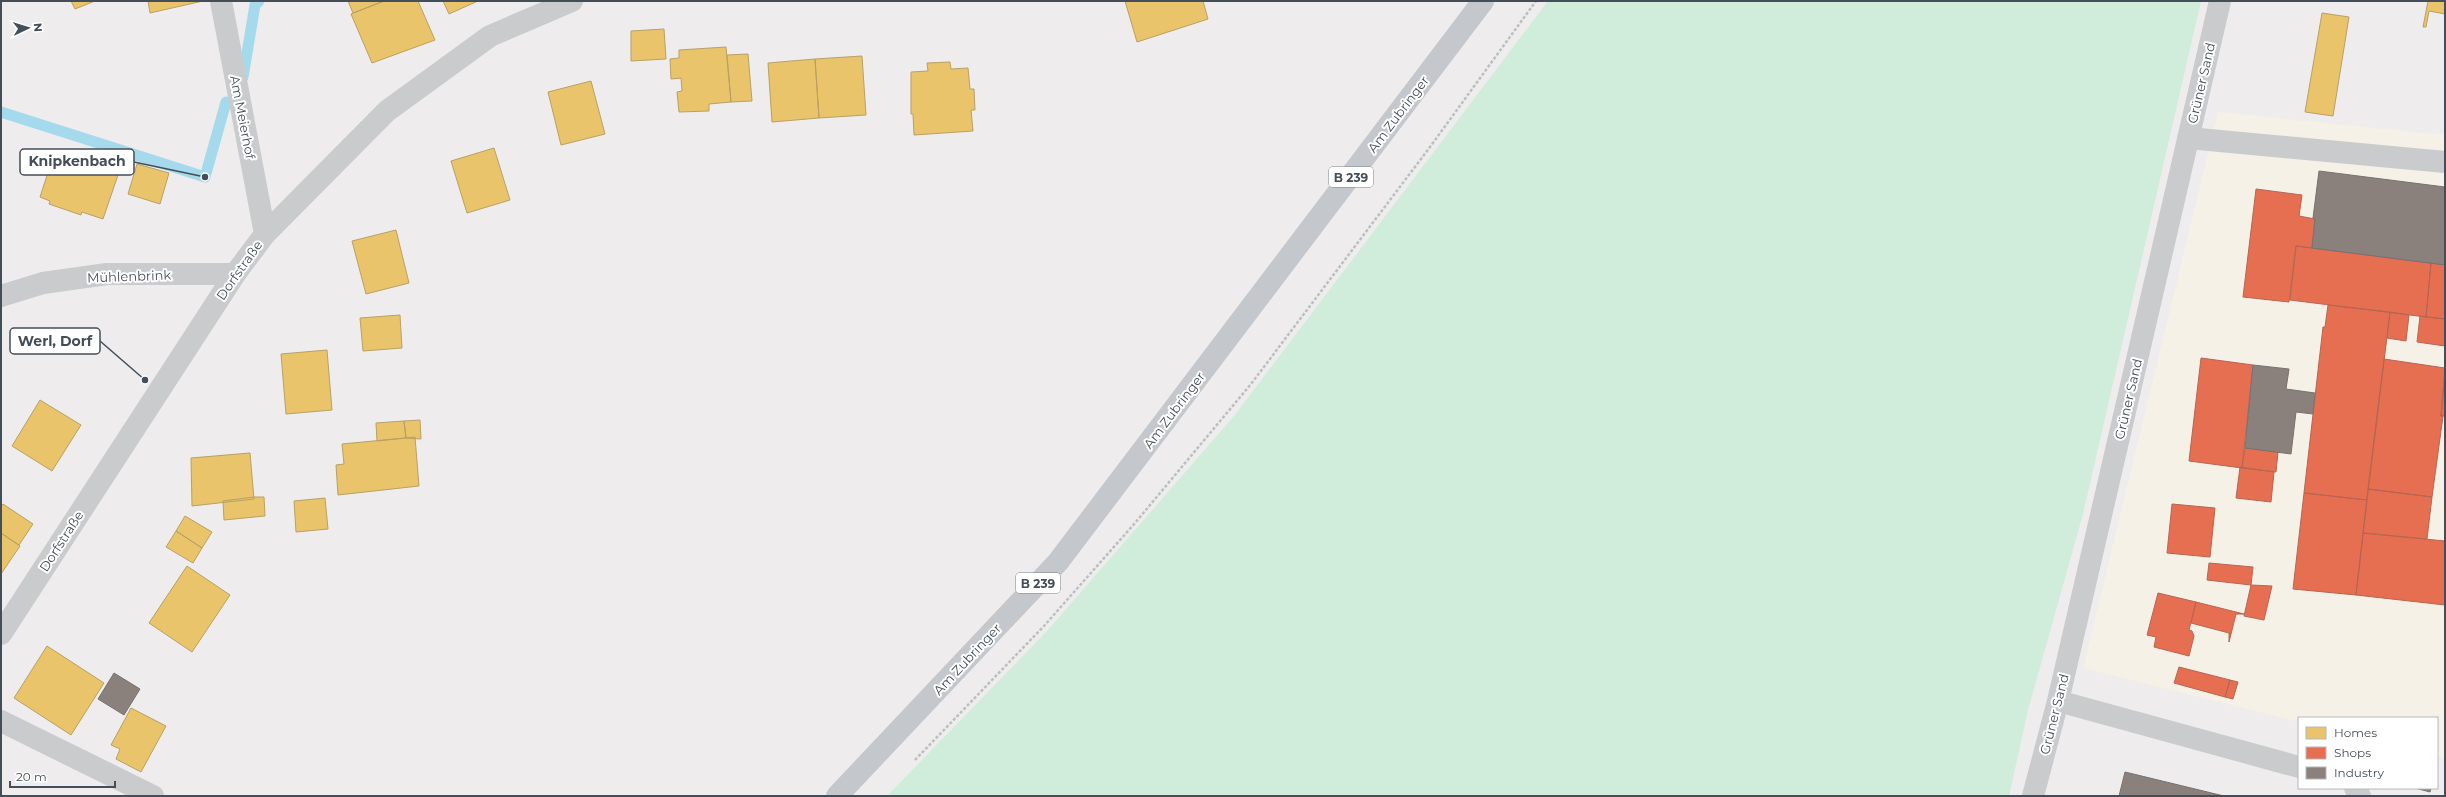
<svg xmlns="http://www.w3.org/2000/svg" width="2446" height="797" viewBox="0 0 2446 797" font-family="Montserrat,sans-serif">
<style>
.commercial{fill:#f5f1e6}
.green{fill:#d0eddc}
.homes{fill:#e9c46a;stroke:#b8a165}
.shops{fill:#e76f51;stroke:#b66553}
.industry{fill:#8a817c;stroke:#757272}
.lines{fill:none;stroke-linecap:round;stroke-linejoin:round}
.stream{stroke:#a4daec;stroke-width:11}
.path{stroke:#b6c2be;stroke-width:2.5;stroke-dasharray:3 2;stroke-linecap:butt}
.minor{stroke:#c9cbcd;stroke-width:22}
.major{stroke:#c4c7cb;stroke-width:22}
.labels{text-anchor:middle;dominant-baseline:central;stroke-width:4;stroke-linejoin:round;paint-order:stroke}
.shield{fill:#fff;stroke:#7c838b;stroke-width:1}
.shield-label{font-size:12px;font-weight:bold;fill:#444e59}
.street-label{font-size:13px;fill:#444e59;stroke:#fff}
.leader{fill:none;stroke:#444e59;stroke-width:1.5}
.callout-dot{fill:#444e59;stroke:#fff;stroke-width:1.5}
.callout{fill:#fff;stroke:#444e59;stroke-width:1.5}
.callout-label{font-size:14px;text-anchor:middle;font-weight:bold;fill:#444e59}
</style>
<rect width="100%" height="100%" fill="#eeecec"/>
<path class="commercial" d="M2218,112L2445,135V758L2437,756V718H2299V722L2083,668Z"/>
<path class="green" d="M1548,1H2201L2083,514L2028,710L2009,796H887L1047,631L1234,416Z"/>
<path class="homes" d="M71,1H95L75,9Z
M148,1H203L150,13Z
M348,1H384L353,13Z
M384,1H418L435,40L372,63L351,14Z
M443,1H478L449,14Z
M1125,1H1203L1208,19L1137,42Z
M2428,1H2445V14L2429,11L2426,27H2423Z
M2322,13L2349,17L2333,116L2305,112Z
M664,29L666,59L631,61V31Z
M726,47L731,102L709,104V111L679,112L677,92L682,91L681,78L671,79L670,59L679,58V50Z
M748,54L752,101L731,102L727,55Z
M862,56L866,115L819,118L815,59Z
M815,59L819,118L772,122L768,63Z
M950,62L951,69L968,68L970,89H974L975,110H971L973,131L914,135L913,114H911V72L928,71L927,63Z
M591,81L605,134L561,145L548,92Z
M494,148L510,200L467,213L451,161Z
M53,157L71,163L72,159L118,175L103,219L82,212L81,215L49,204L50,201L40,197Z
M137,164L169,173L160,204L128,194Z
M396,230L409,283L366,294L352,241Z
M400,315L402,348L363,351L360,318Z
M327,350L332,410L286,414L281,354Z
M40,400L81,425L52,471L12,446Z
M420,420L421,439L406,438L404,421Z
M404,421L406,438L377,441L376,423Z
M415,437L419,486L338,495L336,465L344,464L342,444Z
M250,453L254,499L192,506L191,458Z
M254,497H264L265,516L224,520L223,501Z
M325,498L328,529L296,532L294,501Z
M3,504L33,524L19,545L1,533V507Z
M185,516L212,532L202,548L176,531Z
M176,531L202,548L193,563L166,547Z
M1,533L20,546L1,574Z
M187,566L230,595L192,652L149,623Z
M47,646L104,683L71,735L14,698Z
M131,708L166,726L141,772L116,759L120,749L111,745Z"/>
<path class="shops" d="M2256,189L2302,195L2299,216L2315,219L2312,248L2296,246L2289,302L2243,297Z
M2296,246L2431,263L2426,317L2290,300Z
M2431,263L2445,265V319L2426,317Z
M2328,305L2390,312L2367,500L2304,493L2323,327H2325Z
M2390,312L2409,315L2406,341L2387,338Z
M2420,316L2445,319V346L2417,342Z
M2201,358L2253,365L2242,468L2189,461Z
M2384,359L2445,368L2441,416H2443L2432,497L2368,489Z
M2445,374V416H2441Z
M2245,448L2278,452L2276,472L2242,468Z
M2240,467L2274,472L2271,502L2236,498Z
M2368,489L2432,497L2427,539L2363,533Z
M2304,493L2367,500L2356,595L2293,589Z
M2172,504L2215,508L2210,557L2167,553Z
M2363,533L2445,541V605L2356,595Z
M2209,563L2253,567L2251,585L2207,580Z
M2251,585L2272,586L2264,620L2244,616Z
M2158,593L2196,602L2189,630L2192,631L2194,636L2189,656L2154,647L2156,637L2147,635Z
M2196,602L2244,614H2236L2229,642V633L2191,623Z
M2179,667L2230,680L2225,697L2174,683Z
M2230,680L2238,682L2233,699L2225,697Z"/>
<path class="industry" d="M2319,171L2445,187V265L2312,248L2315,219L2313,218Z
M2253,365L2289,369L2286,389L2315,393L2313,414L2296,412L2291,454L2245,448Z
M114,673L140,689L124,715L98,699Z
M2125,772L2224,796H2119Z
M2415,788H2431L2430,792Z"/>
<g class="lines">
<path class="stream" d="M243,77L255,5L259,1
M1,112L205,177L226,102"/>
<path class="path" d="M915,760L1044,626L1135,523L1251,384L1430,147L1536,1"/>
<path class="minor" d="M221,1L265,234
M2188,138L2445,162
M1,296L43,283L107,274H235
M1,634L235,274L265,234L387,111L490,36L572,1
M2058,701L2299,767
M1,721L153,796
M2355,788L2360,796
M2033,796L2058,701L2220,1"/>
<path class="major" d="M837,796L1058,562L1483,1"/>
</g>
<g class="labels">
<g class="shield">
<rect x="1329" y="167" width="44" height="20" rx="3"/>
<rect x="1016" y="573" width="44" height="20" rx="3"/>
</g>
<g class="shield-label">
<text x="1351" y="177">B 239</text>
<text x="1038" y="583">B 239</text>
</g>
<g class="street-label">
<text transform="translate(2201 83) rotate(-77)">Grüner Sand</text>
<text transform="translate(1398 114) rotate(-53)">Am Zubringer</text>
<text transform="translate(243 117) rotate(79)">Am Meierhof</text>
<text transform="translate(239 270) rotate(-55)">Dorfstraße</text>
<text transform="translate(129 276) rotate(-2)">Mühlenbrink</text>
<text transform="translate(2128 399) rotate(-77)">Grüner Sand</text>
<text transform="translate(1174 410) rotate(-53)">Am Zubringer</text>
<text transform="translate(61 541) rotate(-57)">Dorfstraße</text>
<text transform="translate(967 659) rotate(-47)">Am Zubringer</text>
<text transform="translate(2054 714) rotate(-76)">Grüner Sand</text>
</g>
</g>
<path class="leader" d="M205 177L134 162M145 380L100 341"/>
<g class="callout-dot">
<circle cx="205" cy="177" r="4"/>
<circle cx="145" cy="380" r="4"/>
</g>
<g class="callout">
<rect x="20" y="149" width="114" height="26" rx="4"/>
<rect x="10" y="328" width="90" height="26" rx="4"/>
</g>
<g class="callout-label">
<text x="77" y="166">Knipkenbach</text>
<text x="55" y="346">Werl, Dorf</text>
</g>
<rect width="2446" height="797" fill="none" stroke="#444e59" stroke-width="4"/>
<rect x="2298" y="717" width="140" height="72" fill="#ffffff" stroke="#b4b8bd"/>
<rect x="2306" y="727" width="20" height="12" fill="#e9c46a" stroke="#b4b8bd"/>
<text x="2334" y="737" font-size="12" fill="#444e59">Homes</text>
<rect x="2306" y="747" width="20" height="12" fill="#e76f51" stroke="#b4b8bd"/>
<text x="2334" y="757" font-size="12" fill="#444e59">Shops</text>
<rect x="2306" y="767" width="20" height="12" fill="#8a817c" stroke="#b4b8bd"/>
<text x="2334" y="777" font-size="12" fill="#444e59">Industry</text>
<g transform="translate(28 28) rotate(86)" stroke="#ffffff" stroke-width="3" paint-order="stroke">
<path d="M0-3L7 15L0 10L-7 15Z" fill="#444e59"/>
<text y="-6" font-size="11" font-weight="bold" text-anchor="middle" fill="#444e59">N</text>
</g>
<path d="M10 781v6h105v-6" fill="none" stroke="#444e59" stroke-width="2"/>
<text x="16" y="781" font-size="12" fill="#444e59" stroke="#ffffff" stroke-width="3" paint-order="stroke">20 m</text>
</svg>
